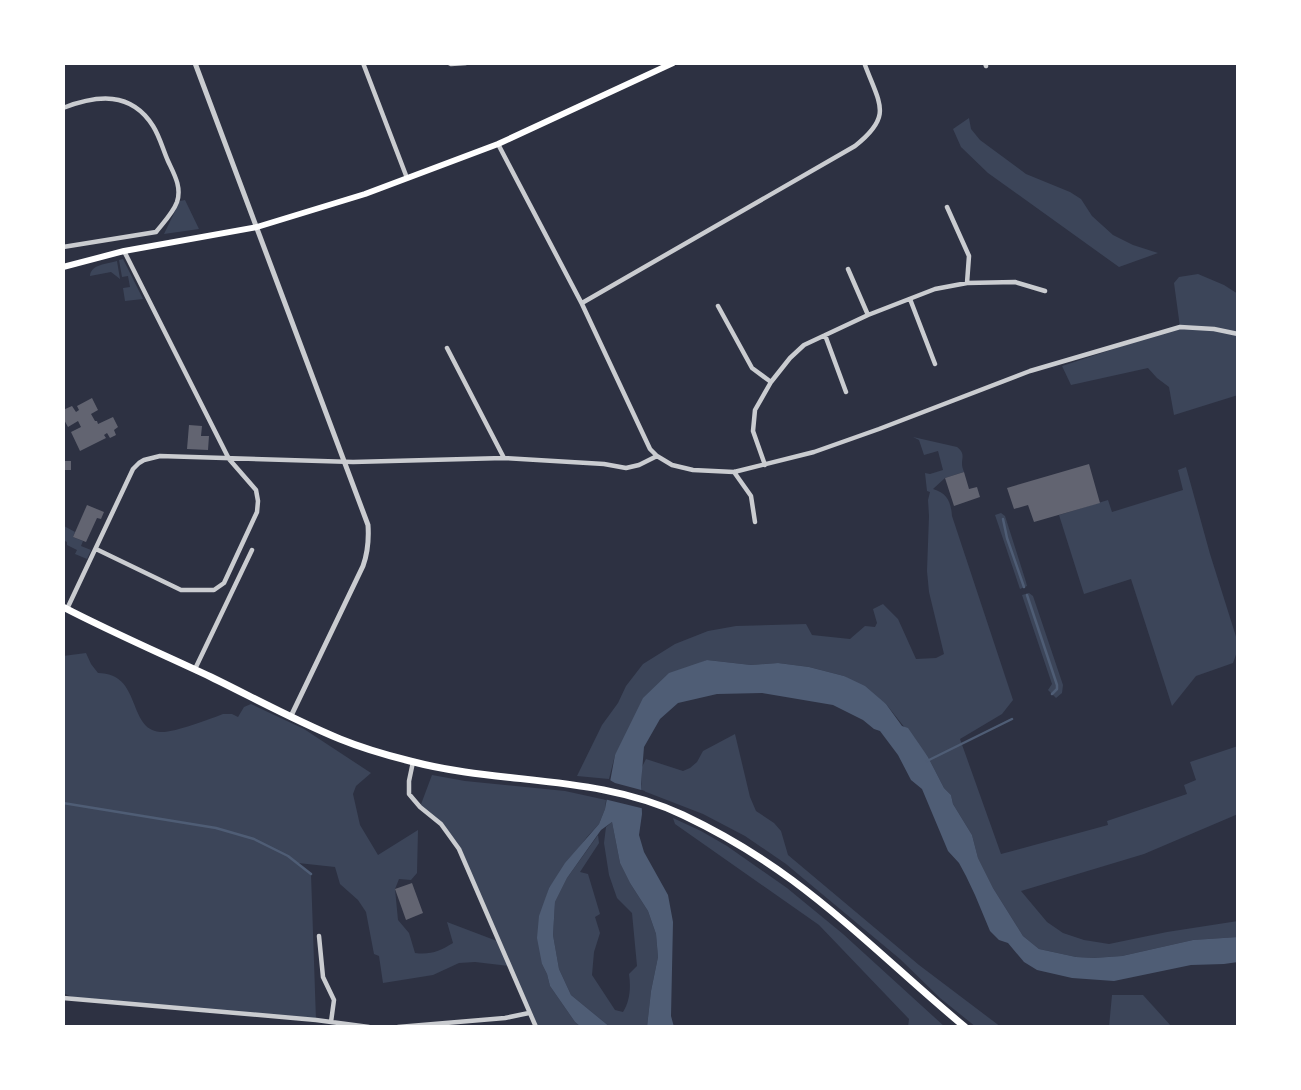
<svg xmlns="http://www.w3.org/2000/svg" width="1301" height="1090" viewBox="0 0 1301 1090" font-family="'IBM Plex Sans',sans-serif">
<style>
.green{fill:#3c4559}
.water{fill:#4f5d75}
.pier{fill:#2d3142}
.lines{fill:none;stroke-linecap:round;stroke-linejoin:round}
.stream{stroke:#4f5d75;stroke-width:2.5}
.building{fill:#626471}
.minor{stroke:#caccd0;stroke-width:4.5}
.tertiary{stroke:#caccd0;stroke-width:5}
.secondary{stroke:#fff;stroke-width:6}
.trunk{stroke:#fff;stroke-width:7}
</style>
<rect width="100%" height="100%" fill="#2d3142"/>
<path class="green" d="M969,118L971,129L980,140L1026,174L1070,192L1081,199L1092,216L1113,235L1133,245L1158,253L1119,267L988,173L961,147L953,129Z
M185,200L199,229L164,234L180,201Z
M123,259L143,299L125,301L123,288L130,287L128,276L122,277L119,260Z
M117,261L120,279L111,272L90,276C91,264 107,264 117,261Z
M1198,274L1224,285L1238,294V395L1174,415L1169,387L1157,378L1148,368L1071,385L1062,366L1180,327L1174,283L1179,277Z
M913,437L957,447C965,453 962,457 962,464C962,467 963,469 964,472L945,478L933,489C947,493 951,502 952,516L1013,700L1002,714L960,739L1001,854L1108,825L1107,821L1187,794L1184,785L1196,780L1190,762L1238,746V814L1144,854L1021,891L1047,922L1063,933L1084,940L1109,944L1167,932L1238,921V937L1193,940L1122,956L1094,958L1076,957L1039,949L1023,936L993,888L978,858L972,835L953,804L951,795L944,788L928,757L886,704L844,676L809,667L778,663L751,665L707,660L698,664L615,755L609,779L577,776L602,725L618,703L626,686L643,664L675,644L708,631L736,626L806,624L812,635L850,639L865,626L875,627L877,623L873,609L883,604L898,619L916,659L936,658L944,654L929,592L927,571L929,516L928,500L930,492L927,491L925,473L930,474L943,470L938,451L924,455L919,440Z
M1186,467L1210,554L1238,643V649L1233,663L1196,676L1172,706L1131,579L1084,594L1059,515L1108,500L1112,512L1183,490L1178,470Z
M1001,513L1005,516L1026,582L1027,586L1020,589L995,515Z
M64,526L75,532L73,537L83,541L81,546L91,550L87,559L75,554L77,550L67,545V542L63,540Z
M1029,593L1033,596L1063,685L1062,693L1056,698L1048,690L1052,684L1022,595Z
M86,653L91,664L98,673C142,673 127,729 160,732C174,733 210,719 223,714H232L238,717L244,707L251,704L304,729L371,773L356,786L353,794L360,825L378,855L418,830L417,873L411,880L399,879L395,889L398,920L409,933L415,953C431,955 440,951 453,943L447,922L497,941L459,849L442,824L420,807L432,775L465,781L565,791L606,800L605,809L599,824L587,837L549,888L546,898L542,964L547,974L550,986L575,1022L581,1027H536L509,966L475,962L459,963L433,975L383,983L379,956L374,954L366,912L358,900L340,884L335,867L298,863L311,874L316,1020L76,999L63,993V656Z
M735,734L750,797L756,811L774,823L781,831L788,855L919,965L1001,1027H976L940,998L900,959L786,864L745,836L703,814L641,790L642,767L646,759L683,771L690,768L697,762L703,751Z
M673,818L701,831L727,846L787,888L843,934L945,1027H908L909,1019L819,925L675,824Z
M612,822L620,863L630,883L648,911L656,934L658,957L651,991L647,1027H610L571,995L559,969L553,935L555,902L567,878L598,835L599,843L580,872L588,874L600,914L595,917L600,933L594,952L592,975L615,1010L623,1012C630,1001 631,987 629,974L637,966L632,913L617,898L609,875L604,843L606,827Z
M1112,995H1143L1172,1027H1109Z"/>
<path class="water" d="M707,660L751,665L778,663L809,667L844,676L865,686L886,704L902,726L908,728L928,757L944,788L951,795L953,804L972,835L978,858L993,888L1023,936L1039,949L1076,957L1094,958L1122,956L1193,940L1238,937V962L1224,964L1191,965L1114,981L1072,978L1037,970L1024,962L1008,943L999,940L990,931L975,895L966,876L959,863L948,851L922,789L911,780L898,755L880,731L874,729L863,720L833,705L762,693L717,694L678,703L660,719L644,747L641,784L642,814L639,835L644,852L668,895L673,922L671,1016L674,1027H647L651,991L658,957L656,934L648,911L630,883L620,863L612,822L601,830L567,878L555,902L553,935L559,969L571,995L610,1027H581L575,1022L550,986L547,974L542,964L537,938L539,916L549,888L565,863L599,824L605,809L615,755L643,698L669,673Z"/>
<path class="pier" d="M608,779L615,783L645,791V809L604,799L606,782Z"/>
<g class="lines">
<path class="stream" d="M1003,519L1007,538L1024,587
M1027,595L1057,685V689L1052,694
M927,761L1012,719
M63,803L216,828L254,839L288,856L311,874"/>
</g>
<path class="building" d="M92,398L98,410L91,414L95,421H97L98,424L113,417L118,427L114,430L116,435L110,438L107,433L104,435L106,438L80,451L71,432L81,427L78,421L68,427L63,418V410L72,406L76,412L79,410L77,406Z
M189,425L202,426L201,436H209L208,450L187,449Z
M63,461H71V470H63Z
M1089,464L1100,503L1034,522L1028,505L1014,509L1007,488Z
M964,472L969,489L977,487L980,497L954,506L945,478Z
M87,505L104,512L101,519L97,518L86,542L73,537Z
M412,883L423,913L406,920L395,889Z"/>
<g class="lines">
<path class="minor" d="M363,63L407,178
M449,63L451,64L466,63
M985,63L986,66
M63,108C97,95 131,91 153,126C160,137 163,150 168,161C174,174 182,187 177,202C173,213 163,223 156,232L63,247
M498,144L582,304L650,449L657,456L672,465L693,470L734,472L814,452L879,429L1030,371L1180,327L1214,329L1238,334
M947,207L969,256L967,283
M848,269L868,315
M910,299L935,364
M582,303L855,146C893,116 880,105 865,65
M718,306L752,368L771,382
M825,335L846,392
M447,348L504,458
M765,465L753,431L755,410L771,382L790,358L804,345L868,315L935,289L967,283L1015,282L1045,291
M734,472L751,496L755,522
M96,549L181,590H214L224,583L257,512L258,501L256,490L229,459L124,251
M67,609L133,469L139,463L144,460L160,456L353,462L504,458L604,464L626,468L639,465L657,456
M195,669L252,550
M413,762L409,781V794L420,807L441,824L459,849L536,1027
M319,936L323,977L334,1000L331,1022
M63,998L316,1020L369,1027
M398,1027L505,1018L529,1013"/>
<path class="tertiary" d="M195,63C253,217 310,371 368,525C369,540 368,552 363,566L291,716"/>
<path class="secondary" d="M63,267L124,251L257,227L365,194L498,144L673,63"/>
<path class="trunk" d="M63,607C111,632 162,654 211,677C254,698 296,721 340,739C362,748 386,755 410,761C500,785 597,774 683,815C721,833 758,855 792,880C853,925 907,979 965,1027"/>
</g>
<rect width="1301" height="1090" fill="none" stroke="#ffffff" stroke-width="130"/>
</svg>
